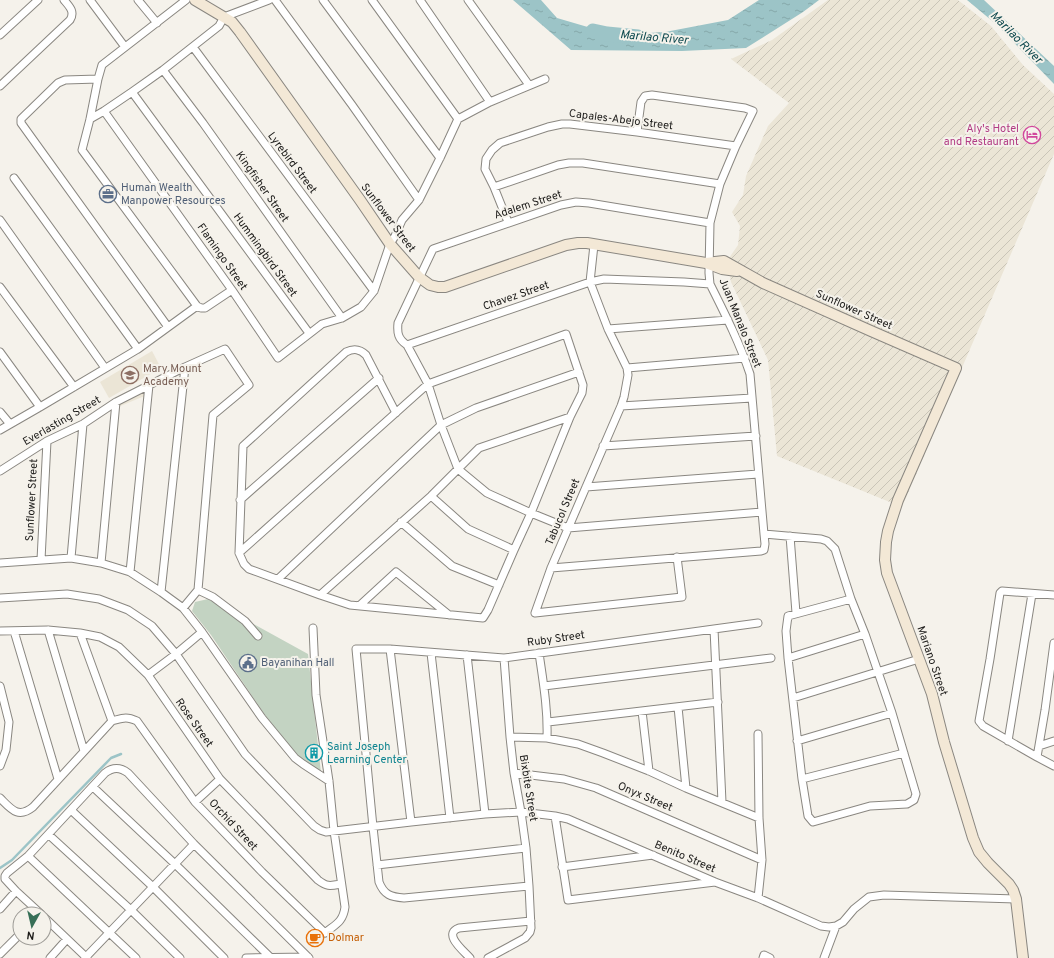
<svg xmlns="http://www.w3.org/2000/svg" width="1054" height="958" viewBox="0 0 1054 958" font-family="Overpass,sans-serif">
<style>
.industrial{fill:url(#industrial-furrows)}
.built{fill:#ebe5d6}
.park{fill:#c3d3c2}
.water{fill:url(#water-ripples)}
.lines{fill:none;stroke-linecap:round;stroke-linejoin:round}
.stream{stroke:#9cc4c7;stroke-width:2.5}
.river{stroke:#9cc4c7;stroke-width:15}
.street-casing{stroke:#8a8781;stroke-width:9}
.secondary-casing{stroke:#8a8781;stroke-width:12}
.street{stroke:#fff;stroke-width:7}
.secondary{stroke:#f3e8d6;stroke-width:10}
.labels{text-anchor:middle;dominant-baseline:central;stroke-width:4;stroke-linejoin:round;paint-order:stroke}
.street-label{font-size:11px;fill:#1b1a18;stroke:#f5f2eb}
.hotel-label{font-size:11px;fill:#b23c85;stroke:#f5f2eb;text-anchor:end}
.service-label{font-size:11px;fill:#4e5e75;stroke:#f5f2eb;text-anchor:start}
.education-label{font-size:11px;fill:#785e54;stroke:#f5f2eb;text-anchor:start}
.culture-label{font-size:11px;fill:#0d838f;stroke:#f5f2eb;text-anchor:start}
.food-label{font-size:11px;fill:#c56008;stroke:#f5f2eb;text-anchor:start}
.water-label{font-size:12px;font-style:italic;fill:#0f4a4f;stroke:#f5f2eb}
</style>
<defs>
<pattern id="industrial-furrows" width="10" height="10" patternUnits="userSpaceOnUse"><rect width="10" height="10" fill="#ebe5d6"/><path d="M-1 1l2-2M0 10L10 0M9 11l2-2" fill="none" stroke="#c9c4b7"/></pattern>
<pattern id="water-ripples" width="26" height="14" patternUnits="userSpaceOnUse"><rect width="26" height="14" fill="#9cc4c7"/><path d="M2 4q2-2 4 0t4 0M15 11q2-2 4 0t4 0" fill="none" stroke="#86a8aa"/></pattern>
</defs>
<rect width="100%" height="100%" fill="#f5f2eb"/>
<path class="industrial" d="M828,0H958L991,26L1023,65L1054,94V154L902,507L777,456L768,360L731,282L727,261L738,245L740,226L732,212L743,195L746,176L768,126L789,103L731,59L772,40Z"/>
<path class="built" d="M152,351L161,368L109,398L100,382Z
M148,386L147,395L118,407L116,403Z"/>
<path class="park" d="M208,599L308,654L321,773L299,760L265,715L211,635L192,611L195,602Z"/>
<path class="water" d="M513,0H541L557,18L615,35L665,32L728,20L759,0H819L803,12L746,48L682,51L571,50Z
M967,0H984L1054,66V84L997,25Z"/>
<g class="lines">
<path class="stream" d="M0,868L12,860L111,758L121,754"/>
<path class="river" d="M593,31L607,34L638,37"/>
<defs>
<path id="street" d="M90,0L125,47
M138,0L157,23
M186,0L102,65L98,79L90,119L82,150L197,306L201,308H205L232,290
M275,0L352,105L419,200
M323,0L440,158
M372,0L458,119
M420,0L490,102
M468,0L529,85
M0,35L38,0
M193,47L374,291
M163,70L203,123L342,318
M98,79L65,80L58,83L21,119V123L168,327
M0,86L70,20C75,12 70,7 64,0
M132,92L309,333
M104,111L232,290L278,358L322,324L342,318L361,307L374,291L390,244L395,236L402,220L419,200L440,158L458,119L490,102L545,79
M90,119L104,111L132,92L163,70L219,26L224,17L269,0
M14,178L138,349
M494,187L558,165L569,163H583L720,184
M0,220L105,368
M508,222L494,187L485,169L486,159L492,150L500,143L548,127L562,124H570L637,132L736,146
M594,245L590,282L608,329L627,368L628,375L624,397L621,406L551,568L535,613L682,597L677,557
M710,284L684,282L604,279L590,282L407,345C398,339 397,333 398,323L433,249L561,205L576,202L589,203L710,223
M0,287L74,387
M608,329L728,320
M407,345L428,384L441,425L458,469L487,493L531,513L568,528L762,512
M0,352L40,407
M627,368L745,358
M621,406L752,398
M0,412L10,424
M396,413L366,355C360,349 354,348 346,352L243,446L239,553L244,564L249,569L320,595L431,496L479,448L570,417
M0,430L40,407L138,349L197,306
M603,446L756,436
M0,471L47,441L83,424L116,402L185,367L225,349L249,385L213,415L198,590
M586,487L758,474
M431,496L468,529L514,550
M240,500L379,378
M401,522L452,566L499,585
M764,534L821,539L827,541L835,549L851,599L865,634L892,713L916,794L914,800L907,804L870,806L813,822L808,816L802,779L788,658L786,631L788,616L851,599
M790,536L796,613
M239,553L428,384L566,334L583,385L582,393L570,417L531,513L514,550L488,610L483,618L350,605L320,595
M71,558L83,424
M41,560L47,441
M0,563L71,558L101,563L130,572L161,592L183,608L202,632L262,718L295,758L303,764L329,781
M101,563L116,402
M551,568L761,551L764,550L765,544L764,534L750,374C740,344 726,316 712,288L710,284L709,273L710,223L720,184L736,146L753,111L745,108L652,95L645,96L641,102L637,132
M130,572L149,385
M278,579L441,425L476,408L579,372
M161,592L185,367
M0,598L67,594L99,599L128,610L152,626L176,654L245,754L314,826L320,830L326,832L411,822L485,814L521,812L555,816L568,819L715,882L758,898L821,926L829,927L836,926L843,922L854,909L869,897L884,895L1016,899
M359,606L396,572L449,615
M183,608L198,590L213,597L245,621L258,636
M714,629L722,802
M48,630L84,751
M0,631L48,630L80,633L100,637L119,647L148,675L220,779L318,880C327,887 330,886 341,884
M14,631L58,779
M80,633L112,721
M1054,643L1045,710L1037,757L1054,766
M390,649L411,822
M431,653L450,818
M539,653C543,681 548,709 547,738
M467,655L485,814
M788,658L865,634
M148,675L176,654L202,632
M0,686L9,722L6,750L0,766
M544,686L771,658
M793,698L919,659
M678,707L686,788
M642,711L649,771
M548,722L718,702
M758,734L759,818L762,860L758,898
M510,737L547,738L578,744L603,753L649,771L686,788L759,818
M797,741L892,713
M1008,741L1032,594
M1039,746L1054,741
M1037,757L983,726L979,721L990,659L1000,593L1002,591L1054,595
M514,773L564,779L596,788L762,860
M802,779L904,753
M93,787L175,864L270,957
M0,798C11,809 18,819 33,807L112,721C123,718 126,716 137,721L195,802L262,872L325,933C336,924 343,922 345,907L334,831L329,781L316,695L313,628
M195,802L220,779
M71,810L153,887L224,958
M555,816L568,900L715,882
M49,835L131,910L180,958
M28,856L136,958
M377,865L526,848
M562,867L653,855
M529,886L404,898C391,897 384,895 379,882L373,827L356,649H390L504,658L714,629L758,623
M0,909L16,891
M41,914L16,891L5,879V876L7,873L28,856L105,773C113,767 120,767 128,773L194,844L309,958
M44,917L87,958
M0,954L20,934
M50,958L67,939
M85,958L194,844
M246,958L308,957
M470,958C464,951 442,934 459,928L531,921
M488,958L525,938L530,932L531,928L529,886L526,848L521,812L514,773L510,737L504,658
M763,958L764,955L770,958
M824,958L836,926"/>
<path id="secondary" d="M195,0L232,22L240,32L360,200L390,244L419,277L430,285L438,287H445L566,245L578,243H587L706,263L722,269L737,271
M706,263L724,261L763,283L871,331L956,368L898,500L888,531L886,542L885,560L887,573L932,694L944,742L973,838L979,852L988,863L1009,884L1013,890L1016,899L1023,958"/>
</defs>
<use href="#street" class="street-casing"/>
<use href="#secondary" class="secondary-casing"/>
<use href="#street" class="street"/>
<use href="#secondary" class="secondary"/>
</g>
<defs>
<symbol id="hotel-ring" viewBox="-11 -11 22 22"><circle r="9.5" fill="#f5f2eb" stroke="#d1479c" stroke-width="1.5"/><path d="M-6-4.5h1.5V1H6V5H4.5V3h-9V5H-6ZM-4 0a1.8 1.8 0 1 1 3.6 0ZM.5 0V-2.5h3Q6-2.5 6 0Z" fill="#d1479c"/></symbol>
<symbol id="office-ring" viewBox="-11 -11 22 22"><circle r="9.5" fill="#f5f2eb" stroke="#5c6f8a" stroke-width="1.5"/><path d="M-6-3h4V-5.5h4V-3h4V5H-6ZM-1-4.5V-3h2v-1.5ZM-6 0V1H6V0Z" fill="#5c6f8a"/></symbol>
<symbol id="school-ring" viewBox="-11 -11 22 22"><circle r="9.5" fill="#f5f2eb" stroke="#8d6e63" stroke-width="1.5"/><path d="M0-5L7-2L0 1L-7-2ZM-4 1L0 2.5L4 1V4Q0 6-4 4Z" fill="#8d6e63"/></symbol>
<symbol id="civic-ring" viewBox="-11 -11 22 22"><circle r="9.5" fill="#f5f2eb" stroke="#5c6f8a" stroke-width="1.5"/><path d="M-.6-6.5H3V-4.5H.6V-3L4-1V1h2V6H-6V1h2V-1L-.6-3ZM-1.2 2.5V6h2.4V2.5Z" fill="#5c6f8a"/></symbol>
<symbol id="building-ring" viewBox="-11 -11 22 22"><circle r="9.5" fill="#f5f2eb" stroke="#0f9aa8" stroke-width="1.5"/><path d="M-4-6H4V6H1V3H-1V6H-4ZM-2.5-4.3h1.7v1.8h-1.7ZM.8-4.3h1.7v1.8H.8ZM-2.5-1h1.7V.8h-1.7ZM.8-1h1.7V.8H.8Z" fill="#0f9aa8"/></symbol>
<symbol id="cafe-ring" viewBox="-11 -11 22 22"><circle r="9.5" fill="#f5f2eb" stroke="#e8710a" stroke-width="1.5"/><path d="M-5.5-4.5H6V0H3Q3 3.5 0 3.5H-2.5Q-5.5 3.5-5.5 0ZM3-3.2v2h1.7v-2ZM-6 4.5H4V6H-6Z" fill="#e8710a"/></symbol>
</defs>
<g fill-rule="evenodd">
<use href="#hotel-ring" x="1022" y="125" width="20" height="20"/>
<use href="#office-ring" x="98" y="184" width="20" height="20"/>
<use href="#school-ring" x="120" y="365" width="20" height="20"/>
<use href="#civic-ring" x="238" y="653" width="20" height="20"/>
<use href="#building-ring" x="304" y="743" width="20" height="20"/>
<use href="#cafe-ring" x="305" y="928" width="20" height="20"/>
</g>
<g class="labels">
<g class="street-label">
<text transform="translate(621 120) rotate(7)">Capales-Abejo Street</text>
<text transform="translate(292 163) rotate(53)">Lyrebird Street</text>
<text transform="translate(262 187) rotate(55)">Kingfisher Street</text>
<text transform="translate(528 205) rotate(-18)">Adalem Street</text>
<text transform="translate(388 218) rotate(53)">Sunflower Street</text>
<text transform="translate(265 255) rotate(54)">Hummingbird Street</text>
<text transform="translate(222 257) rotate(55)">Flamingo Street</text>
<text transform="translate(516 296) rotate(-19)">Chavez Street</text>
<text transform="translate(854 310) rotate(24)">Sunflower Street</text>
<text transform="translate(740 323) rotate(68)">Juan Manalo Street</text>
<text transform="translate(62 421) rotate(-30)">Everlasting Street</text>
<text transform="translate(32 500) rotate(-87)">Sunflower Street</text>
<text transform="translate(563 512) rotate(-67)">Tabucol Street</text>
<text transform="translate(556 639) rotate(-8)">Ruby Street</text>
<text transform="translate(932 661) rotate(71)">Mariano Street</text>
<text transform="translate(194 723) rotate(55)">Rose Street</text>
<text transform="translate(528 788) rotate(81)">Bixbite Street</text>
<text transform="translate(645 797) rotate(23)">Onyx Street</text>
<text transform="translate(233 825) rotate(47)">Orchid Street</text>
<text transform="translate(685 857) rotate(23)">Benito Street</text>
</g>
<g class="hotel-label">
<text x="1019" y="129">Aly's Hotel<tspan x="1019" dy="13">and Restaurant</tspan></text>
</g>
<g class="service-label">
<text x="121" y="188">Human Wealth<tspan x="121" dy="13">Manpower Resources</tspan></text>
<text x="261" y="663">Bayanihan Hall</text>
</g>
<g class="education-label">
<text x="143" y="369">Mary Mount<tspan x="143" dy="13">Academy</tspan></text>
</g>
<g class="culture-label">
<text x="327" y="747">Saint Joseph<tspan x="327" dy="13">Learning Center</tspan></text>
</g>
<g class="food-label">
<text x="328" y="938">Dolmar</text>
</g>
<g class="water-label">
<text transform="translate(654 38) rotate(5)">Marilao River</text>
<text transform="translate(1016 38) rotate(45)">Marilao River</text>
</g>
</g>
<g transform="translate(32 926) rotate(188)"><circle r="19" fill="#f5f2eb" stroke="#9e9c97"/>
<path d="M0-3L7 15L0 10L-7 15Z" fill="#376f57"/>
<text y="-6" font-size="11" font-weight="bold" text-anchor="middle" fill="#1b1a18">N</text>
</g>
</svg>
